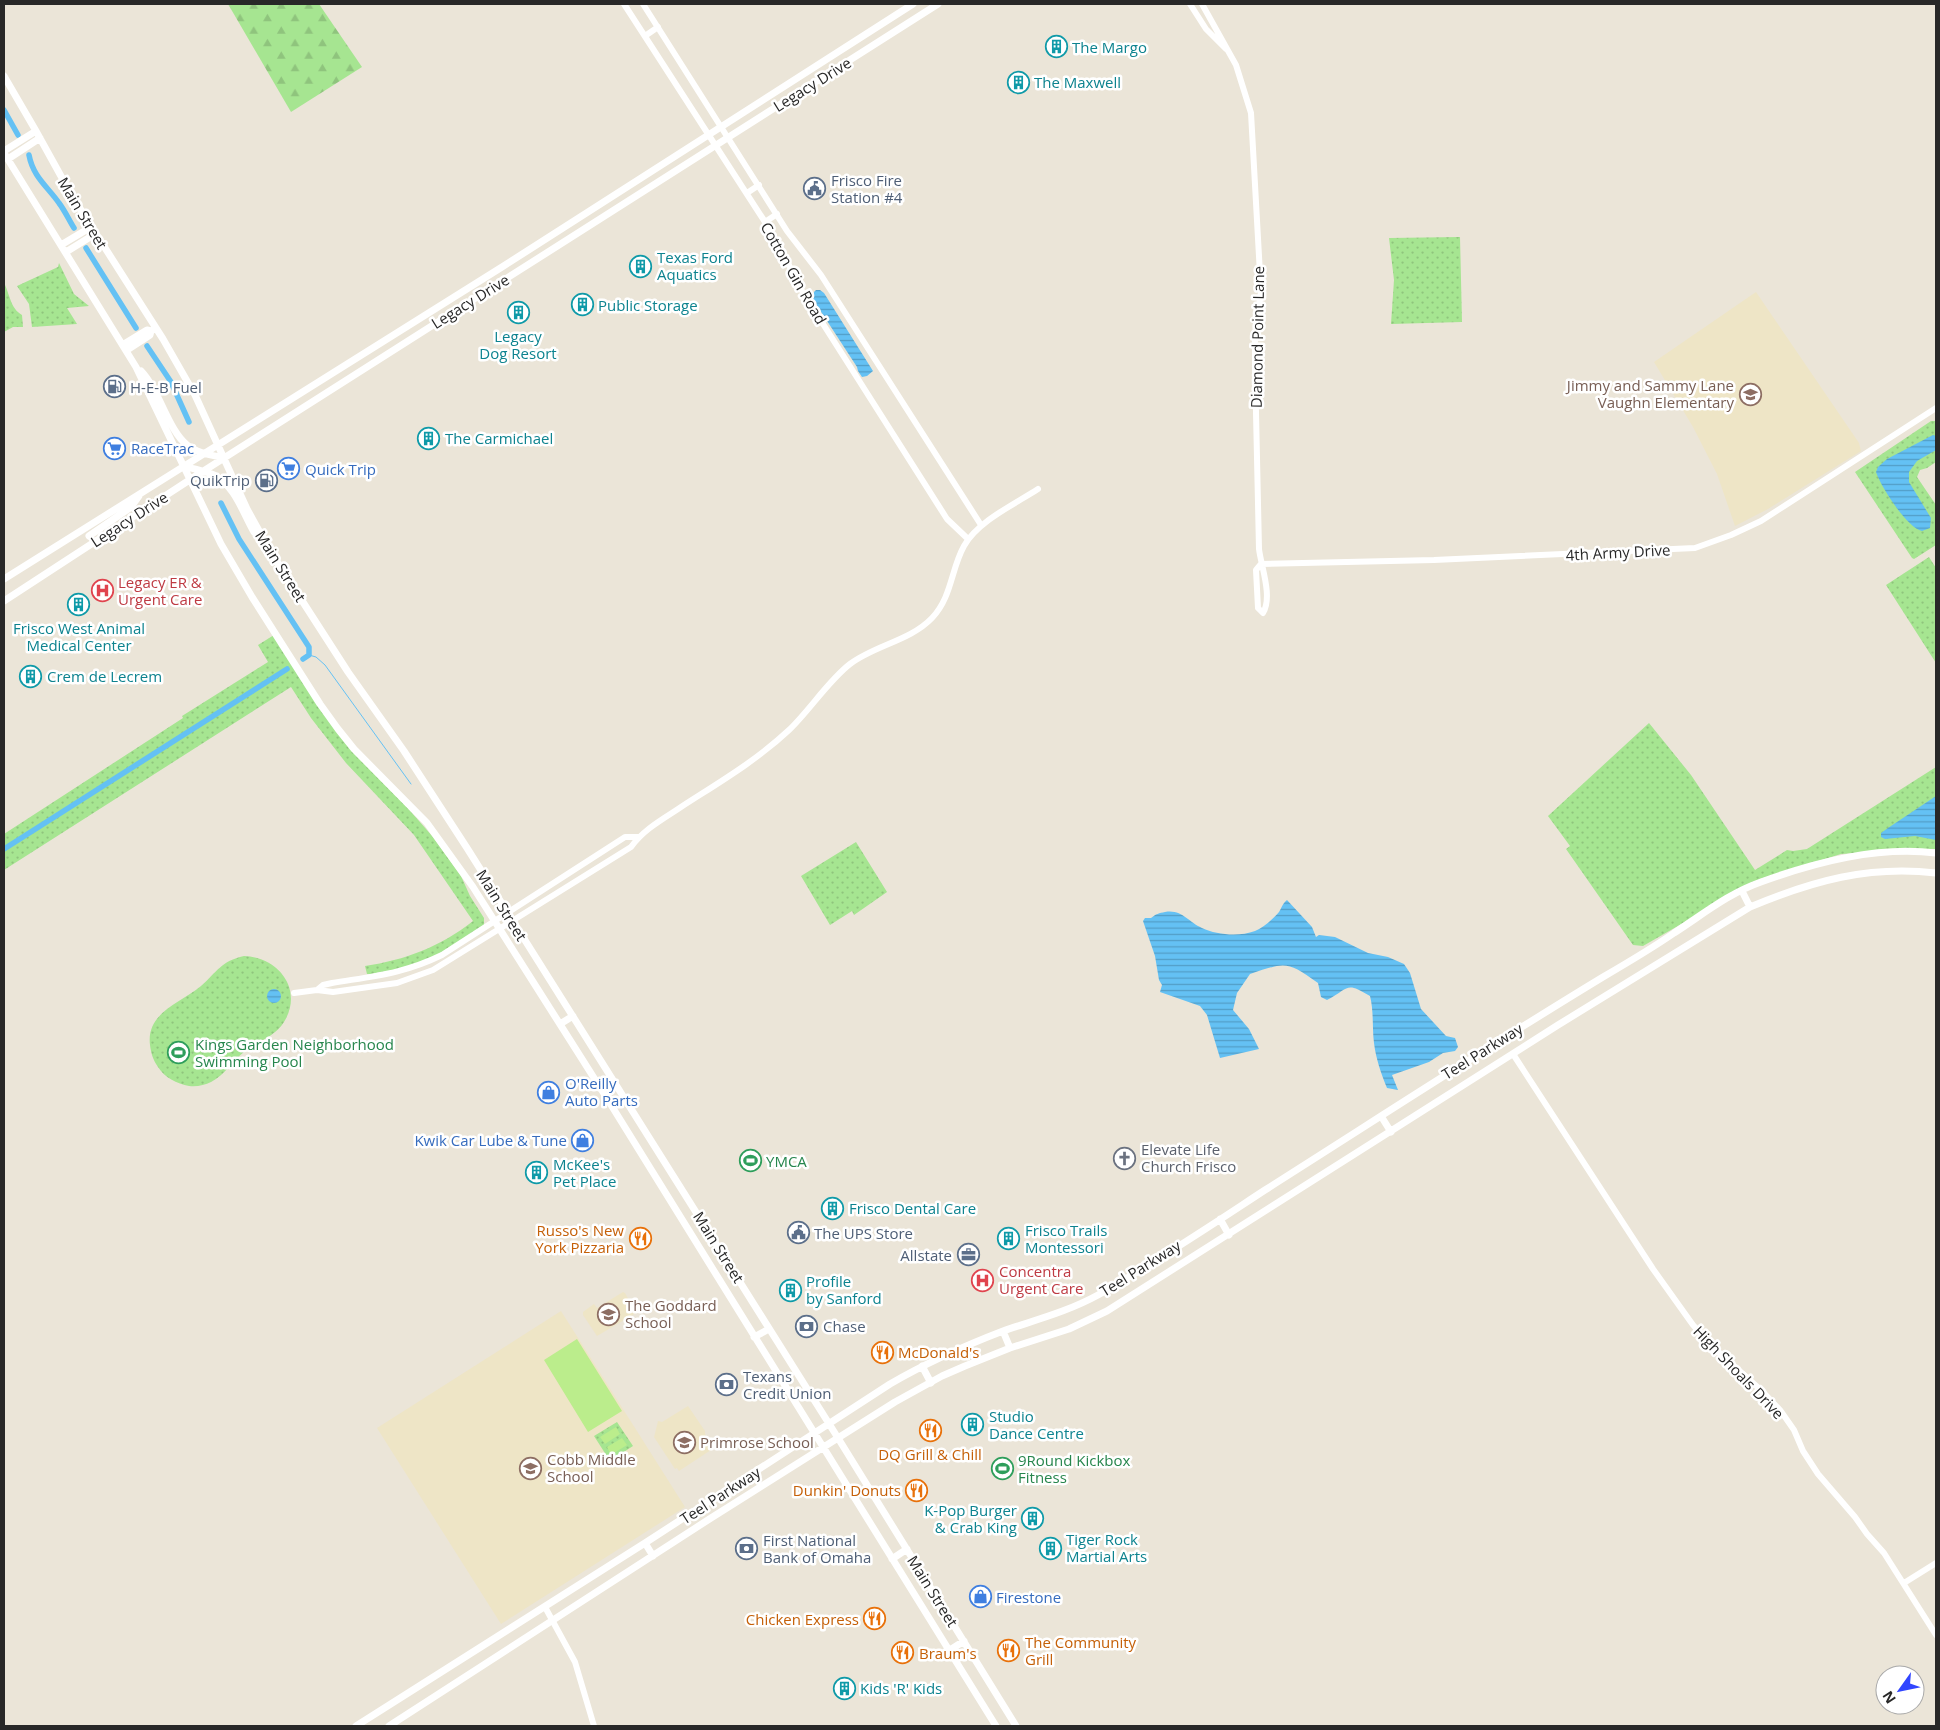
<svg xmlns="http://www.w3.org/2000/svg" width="1940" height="1730" viewBox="0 0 1940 1730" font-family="'Open Sans',sans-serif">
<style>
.education{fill:#eee5c6}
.green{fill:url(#green-dots)}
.forest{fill:url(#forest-firs)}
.pitch{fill:#bbed8c}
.water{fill:url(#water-rules)}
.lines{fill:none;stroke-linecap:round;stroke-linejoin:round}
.stream{stroke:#64c1f4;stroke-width:1}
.canal{stroke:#64c1f4;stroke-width:5.5}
.tertiary{stroke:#fff;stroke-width:6}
.secondary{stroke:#fff;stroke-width:7}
.labels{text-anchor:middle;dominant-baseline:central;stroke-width:5;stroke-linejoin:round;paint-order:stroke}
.culture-label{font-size:15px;fill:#0d838f;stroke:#fff;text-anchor:start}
.street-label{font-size:15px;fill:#282828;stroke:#fff}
.service-label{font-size:15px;fill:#4e5e75;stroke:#fff;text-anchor:start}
.education-label{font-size:15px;fill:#785e54;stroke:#fff;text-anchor:start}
.shop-label{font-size:15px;fill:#366cbe;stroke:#fff;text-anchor:start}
.health-label{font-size:15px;fill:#be3a42;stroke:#fff;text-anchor:start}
.leisure-label{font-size:15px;fill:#27864d;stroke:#fff;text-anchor:start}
.worship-label{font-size:15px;fill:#5b616d;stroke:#fff;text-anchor:start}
.food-label{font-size:15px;fill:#c56008;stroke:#fff;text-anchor:end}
</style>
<defs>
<pattern id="green-dots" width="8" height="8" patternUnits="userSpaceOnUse" patternTransform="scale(1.25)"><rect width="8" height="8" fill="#a6e591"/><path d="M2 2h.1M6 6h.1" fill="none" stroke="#8fc47d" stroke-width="1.8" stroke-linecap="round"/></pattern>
<pattern id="forest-firs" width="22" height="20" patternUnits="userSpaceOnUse" patternTransform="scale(1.25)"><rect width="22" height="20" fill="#a6e591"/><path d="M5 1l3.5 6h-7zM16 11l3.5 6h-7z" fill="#8fc47d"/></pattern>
<pattern id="water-rules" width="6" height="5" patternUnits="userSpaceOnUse" patternTransform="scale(1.25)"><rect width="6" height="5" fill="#64c1f4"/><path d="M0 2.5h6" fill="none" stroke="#529dc6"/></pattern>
</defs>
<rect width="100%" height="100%" fill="#ebe5d8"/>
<path class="education" d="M1756,292L1859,443L1861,451L1768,509L1735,526L1717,474L1693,427L1654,362Z
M623,1292L625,1293L636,1313L597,1336L583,1315V1312L594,1304L597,1308Z
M561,1311L685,1507L501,1624L377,1428Z
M688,1406L705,1431V1434L714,1448L679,1471L677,1468L675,1469L654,1437L658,1421L662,1422Z"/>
<path class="green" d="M1460,237L1462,322L1391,324L1394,280L1389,238Z
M59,263L74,294L89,306L67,308L77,324L32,327L29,304L17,286L58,267Z
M4,283C10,294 10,308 22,315L23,327H13L4,332Z
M1931,421H1936V462L1927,468L1920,470L1917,477L1936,505V545L1914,559L1912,558L1855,472Z
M1929,557L1936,568V663L1886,585Z
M274,635L323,711L433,837L461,876L470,896L484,918V926C465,938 445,952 424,961C407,968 389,971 371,974H367L365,966C405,960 440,947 473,921L414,835L346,763L311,718L291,687L4,870V834L183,718L182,716L268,662L258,645Z
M1649,723L1691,775L1755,870L1787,850L1793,851L1807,849L1936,767V849H1919L1841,854L1760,879L1643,946L1633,945L1566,849L1570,846L1548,816Z
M856,842L887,892L854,915L852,911L830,925L801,876Z
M244,956C278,957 304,989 284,1022C276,1036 258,1041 245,1051C233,1060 225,1075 211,1082C205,1085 197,1087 189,1086C177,1084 164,1077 158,1067C153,1060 151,1053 150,1045C146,1012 181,1003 201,986C217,972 221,961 244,956Z
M617,1422L633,1446L610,1461L594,1436Z"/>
<path class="forest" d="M228,4H319L362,67L291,112Z"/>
<path class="pitch" d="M577,1339L622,1411L588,1432L544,1360Z
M616,1427L620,1434L605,1444L600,1437Z
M622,1438L627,1445L611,1455L607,1447Z"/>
<path class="water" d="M816,290H820L824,293L873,371L867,376L862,377L858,371L857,367L816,304L813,300L814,292Z
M1933,435L1936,436V450L1917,461L1909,472V482L1931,518L1930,528L1922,531C1907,528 1881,487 1876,472L1878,467L1887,459Z
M1936,796V840L1915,836L1885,839L1881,837V833L1888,828Z
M1287,900L1312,927L1316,937L1319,935L1335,937L1368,953L1388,957L1404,964L1410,973L1421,1009L1446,1036L1455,1038L1458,1047L1455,1051L1443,1053L1429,1062L1392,1075L1398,1090L1387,1088C1381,1073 1376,1059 1374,1043C1372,1027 1374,1012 1370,996C1345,981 1350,988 1327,1000L1321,997L1318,983C1287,961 1286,962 1250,974L1237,993L1233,1010L1249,1029L1259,1049L1220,1058L1207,1015L1200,1006L1160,992L1162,985L1159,980L1155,956L1143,921L1145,918H1151C1156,914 1159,913 1165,912C1182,909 1188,922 1202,928C1217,935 1239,937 1255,931C1263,928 1273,919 1279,912C1282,907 1283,903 1287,900Z
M267 996a7 7 0 1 1 14 0a7 7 0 1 1-14 0Z
M182,1045H186L189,1049L188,1053L175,1062L174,1054L169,1053Z"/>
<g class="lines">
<path class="stream" d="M309,655L316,657L325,665L411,784"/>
<path class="canal" d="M4,110L18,135
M29,155C33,177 48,187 59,203C65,211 69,220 74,228
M86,248L136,328
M147,346L171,382L189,422
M221,503L239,539L309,647V655L303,659
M4,849L287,669"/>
<path class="tertiary" d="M624,4L765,222L783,252L797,283L947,519L968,539
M643,4L787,231L821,275L981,525
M1190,4L1206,29L1226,49
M1202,4L1236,65L1251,113L1261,292L1255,334V367L1259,549C1261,566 1273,597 1263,613L1258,608L1256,570L1261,564
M645,36L658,27
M747,193L759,185
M765,222L777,214
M1261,564L1434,560L1695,548L1731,535L1761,521L1936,408
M317,990L323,985L332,983C374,976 403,974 442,955L625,837H638
M294,993L317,990L333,992L397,983L433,970L631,847C644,829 663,819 681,807C718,783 756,761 789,730C809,711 829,680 850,664C875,645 910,641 932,618C952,597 951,569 964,546C978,521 1015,504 1038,489
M1513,1054L1653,1269L1693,1325L1714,1348L1763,1392L1780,1410L1794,1430L1803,1451L1818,1474L1855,1517L1867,1534L1884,1553L1936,1635
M1904,1583L1936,1563
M545,1607L575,1662L594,1726"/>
<path class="secondary" d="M4,76L36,131L72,196L163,339L195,395L247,509L272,554L348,672L404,751L467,848L838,1438L1016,1726
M4,151L36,131
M4,153L136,367L221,544L252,597L320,704L338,729L354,749L427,823L473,887L608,1100L996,1726
M8,159L40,138
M61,245L91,227
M66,252L95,234
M124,344L147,330L151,331
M127,350L150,335L151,331L156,328
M141,371C160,391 168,430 187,445C197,453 211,455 224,458
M184,466C193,469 205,471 214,475C235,486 243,513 254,532
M89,536L131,507L139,496
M4,579L502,267L913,4
M4,601L191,479L938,4
M1742,891L1750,907
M560,1024L573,1016
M1381,1116L1391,1132
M1220,1219L1229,1235
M1003,1331L1010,1348
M754,1337L769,1329
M922,1366L931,1383
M645,1543L653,1556
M892,1559L907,1549
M950,1650L964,1641
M356,1726L645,1543L890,1384C926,1363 964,1346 1003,1331C1035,1320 1067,1312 1098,1295C1155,1263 1210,1226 1265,1190C1377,1119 1489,1046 1603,977C1627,963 1651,949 1674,933C1702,915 1729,893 1761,882C1816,862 1877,846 1936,853
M389,1726L711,1518L895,1402L942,1376L965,1366L1010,1348L1069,1329L1107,1311L1558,1025L1750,907C1812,881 1869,865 1936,873"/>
</g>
<defs>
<symbol id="building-ring" viewBox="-11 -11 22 22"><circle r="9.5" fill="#fff" stroke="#0f9aa8" stroke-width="1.5"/><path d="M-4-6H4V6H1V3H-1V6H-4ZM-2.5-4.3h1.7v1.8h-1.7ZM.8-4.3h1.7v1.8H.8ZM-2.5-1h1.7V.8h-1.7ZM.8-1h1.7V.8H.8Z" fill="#0f9aa8"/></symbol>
<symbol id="civic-ring" viewBox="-11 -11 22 22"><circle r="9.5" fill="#fff" stroke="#5c6f8a" stroke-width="1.5"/><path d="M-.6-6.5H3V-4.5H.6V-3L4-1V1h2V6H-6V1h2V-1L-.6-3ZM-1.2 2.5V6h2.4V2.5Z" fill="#5c6f8a"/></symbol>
<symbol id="fuel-ring" viewBox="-11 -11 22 22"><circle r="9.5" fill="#fff" stroke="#5c6f8a" stroke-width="1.5"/><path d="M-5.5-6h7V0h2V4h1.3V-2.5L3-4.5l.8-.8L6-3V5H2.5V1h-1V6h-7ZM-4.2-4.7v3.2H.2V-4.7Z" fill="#5c6f8a"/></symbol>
<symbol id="school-ring" viewBox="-11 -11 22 22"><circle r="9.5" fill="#fff" stroke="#8d6e63" stroke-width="1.5"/><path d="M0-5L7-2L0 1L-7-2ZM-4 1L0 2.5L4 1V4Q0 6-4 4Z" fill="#8d6e63"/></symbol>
<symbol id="supermarket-ring" viewBox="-11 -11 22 22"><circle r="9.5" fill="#fff" stroke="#3f7fe0" stroke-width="1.5"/><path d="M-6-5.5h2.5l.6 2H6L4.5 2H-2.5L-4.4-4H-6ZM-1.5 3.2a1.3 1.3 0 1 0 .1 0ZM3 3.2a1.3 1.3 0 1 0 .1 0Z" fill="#3f7fe0"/></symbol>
<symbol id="hospital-ring" viewBox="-11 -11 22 22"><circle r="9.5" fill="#fff" stroke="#e0444e" stroke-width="1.5"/><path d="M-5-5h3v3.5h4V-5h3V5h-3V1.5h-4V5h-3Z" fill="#e0444e"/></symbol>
<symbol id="stadium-ring" viewBox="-11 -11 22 22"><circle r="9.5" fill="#fff" stroke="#2e9e5b" stroke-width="1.5"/><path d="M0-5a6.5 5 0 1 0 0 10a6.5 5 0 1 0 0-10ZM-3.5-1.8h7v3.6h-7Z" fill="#2e9e5b"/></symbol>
<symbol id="shop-ring" viewBox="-11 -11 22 22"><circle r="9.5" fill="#fff" stroke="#3f7fe0" stroke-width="1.5"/><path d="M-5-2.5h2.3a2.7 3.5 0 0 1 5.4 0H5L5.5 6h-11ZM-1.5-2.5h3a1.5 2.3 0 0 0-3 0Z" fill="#3f7fe0"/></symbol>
<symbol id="church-ring" viewBox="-11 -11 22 22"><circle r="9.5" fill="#fff" stroke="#6b7280" stroke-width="1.5"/><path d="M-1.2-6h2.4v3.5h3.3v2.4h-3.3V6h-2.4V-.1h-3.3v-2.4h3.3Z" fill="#6b7280"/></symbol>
<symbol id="restaurant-ring" viewBox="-11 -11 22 22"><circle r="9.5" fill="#fff" stroke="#e8710a" stroke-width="1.5"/><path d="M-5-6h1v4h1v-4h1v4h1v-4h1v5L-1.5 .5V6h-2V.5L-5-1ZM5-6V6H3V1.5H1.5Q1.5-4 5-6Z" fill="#e8710a"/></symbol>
<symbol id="office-ring" viewBox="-11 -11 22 22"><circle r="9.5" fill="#fff" stroke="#5c6f8a" stroke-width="1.5"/><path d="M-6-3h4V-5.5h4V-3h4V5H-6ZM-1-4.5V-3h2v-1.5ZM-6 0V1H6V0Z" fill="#5c6f8a"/></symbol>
<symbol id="bank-ring" viewBox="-11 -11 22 22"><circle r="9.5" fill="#fff" stroke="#5c6f8a" stroke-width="1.5"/><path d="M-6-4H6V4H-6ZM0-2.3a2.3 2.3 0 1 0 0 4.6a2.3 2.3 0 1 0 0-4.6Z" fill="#5c6f8a"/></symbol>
</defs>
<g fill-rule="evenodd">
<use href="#building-ring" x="1044" y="34" width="25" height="25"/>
<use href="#building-ring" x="1006" y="70" width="25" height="25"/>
<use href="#civic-ring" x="802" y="176" width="25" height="25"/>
<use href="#building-ring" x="628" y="254" width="25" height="25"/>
<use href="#building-ring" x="570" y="292" width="25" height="25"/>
<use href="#building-ring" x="506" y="300" width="25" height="25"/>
<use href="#fuel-ring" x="102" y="374" width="25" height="25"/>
<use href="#school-ring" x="1738" y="382" width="25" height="25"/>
<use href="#building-ring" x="416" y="426" width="25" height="25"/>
<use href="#supermarket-ring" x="102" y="436" width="25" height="25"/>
<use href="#supermarket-ring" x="276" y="456" width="25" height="25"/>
<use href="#fuel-ring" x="254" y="468" width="25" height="25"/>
<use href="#hospital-ring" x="90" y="578" width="25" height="25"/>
<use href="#building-ring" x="66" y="592" width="25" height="25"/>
<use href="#building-ring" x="18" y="664" width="25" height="25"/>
<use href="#stadium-ring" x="166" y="1040" width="25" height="25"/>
<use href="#shop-ring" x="536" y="1080" width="25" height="25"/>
<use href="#shop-ring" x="570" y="1128" width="25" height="25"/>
<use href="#church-ring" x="1112" y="1146" width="25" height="25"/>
<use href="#stadium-ring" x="738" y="1148" width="25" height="25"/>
<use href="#building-ring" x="524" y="1160" width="25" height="25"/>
<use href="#building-ring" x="820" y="1196" width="25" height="25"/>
<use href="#civic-ring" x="786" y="1220" width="25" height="25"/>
<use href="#restaurant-ring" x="628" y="1226" width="25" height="25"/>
<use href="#building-ring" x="996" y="1226" width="25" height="25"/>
<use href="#office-ring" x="956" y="1242" width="25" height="25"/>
<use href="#hospital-ring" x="970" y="1268" width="25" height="25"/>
<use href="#building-ring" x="778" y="1278" width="25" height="25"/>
<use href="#school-ring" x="596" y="1302" width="25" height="25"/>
<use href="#bank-ring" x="794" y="1314" width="25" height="25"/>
<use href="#restaurant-ring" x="870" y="1340" width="25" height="25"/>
<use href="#bank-ring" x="714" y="1372" width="25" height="25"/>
<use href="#building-ring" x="960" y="1412" width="25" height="25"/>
<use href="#restaurant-ring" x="918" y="1418" width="25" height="25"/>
<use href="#school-ring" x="672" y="1430" width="25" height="25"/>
<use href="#school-ring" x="518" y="1456" width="25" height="25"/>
<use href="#stadium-ring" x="990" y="1456" width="25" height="25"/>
<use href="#restaurant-ring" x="904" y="1478" width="25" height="25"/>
<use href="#building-ring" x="1020" y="1506" width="25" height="25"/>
<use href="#building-ring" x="1038" y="1536" width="25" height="25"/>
<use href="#bank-ring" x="734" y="1536" width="25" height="25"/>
<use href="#shop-ring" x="968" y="1584" width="25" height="25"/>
<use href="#restaurant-ring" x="862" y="1606" width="25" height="25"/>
<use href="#restaurant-ring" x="996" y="1638" width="25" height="25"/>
<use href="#restaurant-ring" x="890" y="1640" width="25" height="25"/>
<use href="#building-ring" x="832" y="1676" width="25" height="25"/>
</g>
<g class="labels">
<g class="culture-label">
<text x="1072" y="47">The Margo</text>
<text x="1034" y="82">The Maxwell</text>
<text x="657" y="257">Texas Ford<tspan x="657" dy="17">Aquatics</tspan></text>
<text x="598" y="305">Public Storage</text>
<text x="518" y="336" text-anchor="middle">Legacy<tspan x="518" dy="17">Dog Resort</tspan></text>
<text x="445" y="438">The Carmichael</text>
<text x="79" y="628" text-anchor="middle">Frisco West Animal<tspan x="79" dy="17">Medical Center</tspan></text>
<text x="47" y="676">Crem de Lecrem</text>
<text x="553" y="1164">McKee's<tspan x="553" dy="17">Pet Place</tspan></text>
<text x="849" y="1208">Frisco Dental Care</text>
<text x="1025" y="1230">Frisco Trails<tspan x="1025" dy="17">Montessori</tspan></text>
<text x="806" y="1281">Profile<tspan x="806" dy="17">by Sanford</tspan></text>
<text x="989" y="1416">Studio<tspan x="989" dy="17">Dance Centre</tspan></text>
<text x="1017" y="1510" text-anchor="end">K-Pop Burger<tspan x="1017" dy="17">&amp; Crab King</tspan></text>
<text x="1066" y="1539">Tiger Rock<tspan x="1066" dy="17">Martial Arts</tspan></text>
<text x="860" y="1688">Kids 'R' Kids</text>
</g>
<g class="street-label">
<text transform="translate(812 84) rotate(-32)">Legacy Drive</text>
<text transform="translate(83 213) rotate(59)">Main Street</text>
<text transform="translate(794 273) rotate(60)">Cotton Gin Road</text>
<text transform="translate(470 301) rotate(-32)">Legacy Drive</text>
<text transform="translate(1257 337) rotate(-89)">Diamond Point Lane</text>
<text transform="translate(129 519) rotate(-33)">Legacy Drive</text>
<text transform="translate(1618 552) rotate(-3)">4th Army Drive</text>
<text transform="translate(281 566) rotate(58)">Main Street</text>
<text transform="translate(502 905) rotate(58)">Main Street</text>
<text transform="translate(1482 1051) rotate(-32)">Teel Parkway</text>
<text transform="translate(719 1247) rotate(58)">Main Street</text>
<text transform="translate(1140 1268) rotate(-32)">Teel Parkway</text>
<text transform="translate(1739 1372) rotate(46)">High Shoals Drive</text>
<text transform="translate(720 1495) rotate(-33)">Teel Parkway</text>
<text transform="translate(933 1591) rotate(58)">Main Street</text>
</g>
<g class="service-label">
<text x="831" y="180">Frisco Fire<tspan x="831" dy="17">Station #4</tspan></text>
<text x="130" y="387">H-E-B Fuel</text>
<text x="250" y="480" text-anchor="end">QuikTrip</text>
<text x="814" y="1233">The UPS Store</text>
<text x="952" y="1255" text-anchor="end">Allstate</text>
<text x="823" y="1326">Chase</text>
<text x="743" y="1376">Texans<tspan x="743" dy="17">Credit Union</tspan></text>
<text x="763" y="1540">First National<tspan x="763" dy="17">Bank of Omaha</tspan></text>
</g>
<g class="education-label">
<text x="1734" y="385" text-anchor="end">Jimmy and Sammy Lane<tspan x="1734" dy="17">Vaughn Elementary</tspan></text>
<text x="625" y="1305">The Goddard<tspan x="625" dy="17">School</tspan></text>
<text x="700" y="1442">Primrose School</text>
<text x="547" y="1459">Cobb Middle<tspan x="547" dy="17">School</tspan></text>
</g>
<g class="shop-label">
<text x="131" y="448">RaceTrac</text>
<text x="305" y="469">Quick Trip</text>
<text x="565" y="1083">O'Reilly<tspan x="565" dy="17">Auto Parts</tspan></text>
<text x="567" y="1140" text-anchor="end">Kwik Car Lube &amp; Tune</text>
<text x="996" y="1597">Firestone</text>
</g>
<g class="health-label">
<text x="118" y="582">Legacy ER &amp;<tspan x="118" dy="17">Urgent Care</tspan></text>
<text x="999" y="1271">Concentra<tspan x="999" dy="17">Urgent Care</tspan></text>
</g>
<g class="leisure-label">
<text x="195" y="1044">Kings Garden Neighborhood<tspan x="195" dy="17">Swimming Pool</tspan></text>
<text x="766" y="1161">YMCA</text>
<text x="1018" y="1460">9Round Kickbox<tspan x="1018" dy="17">Fitness</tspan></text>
</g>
<g class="worship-label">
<text x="1141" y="1149">Elevate Life<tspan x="1141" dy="17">Church Frisco</tspan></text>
</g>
<g class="food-label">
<text x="624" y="1230">Russo's New<tspan x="624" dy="17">York Pizzaria</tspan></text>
<text x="898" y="1352" text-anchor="start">McDonald's</text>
<text x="930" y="1454" text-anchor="middle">DQ Grill &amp; Chill</text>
<text x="901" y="1490">Dunkin' Donuts</text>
<text x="859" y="1619">Chicken Express</text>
<text x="1025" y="1642" text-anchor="start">The Community<tspan x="1025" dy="17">Grill</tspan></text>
<text x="919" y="1653" text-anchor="start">Braum's</text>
</g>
</g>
<rect width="1940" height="1730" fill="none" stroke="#282828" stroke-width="10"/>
<g transform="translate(1900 1690) rotate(237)"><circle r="24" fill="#ffffff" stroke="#a9a9a9"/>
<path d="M0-4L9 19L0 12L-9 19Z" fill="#3145ff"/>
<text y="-8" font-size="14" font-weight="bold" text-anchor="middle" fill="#282828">N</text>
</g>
</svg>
